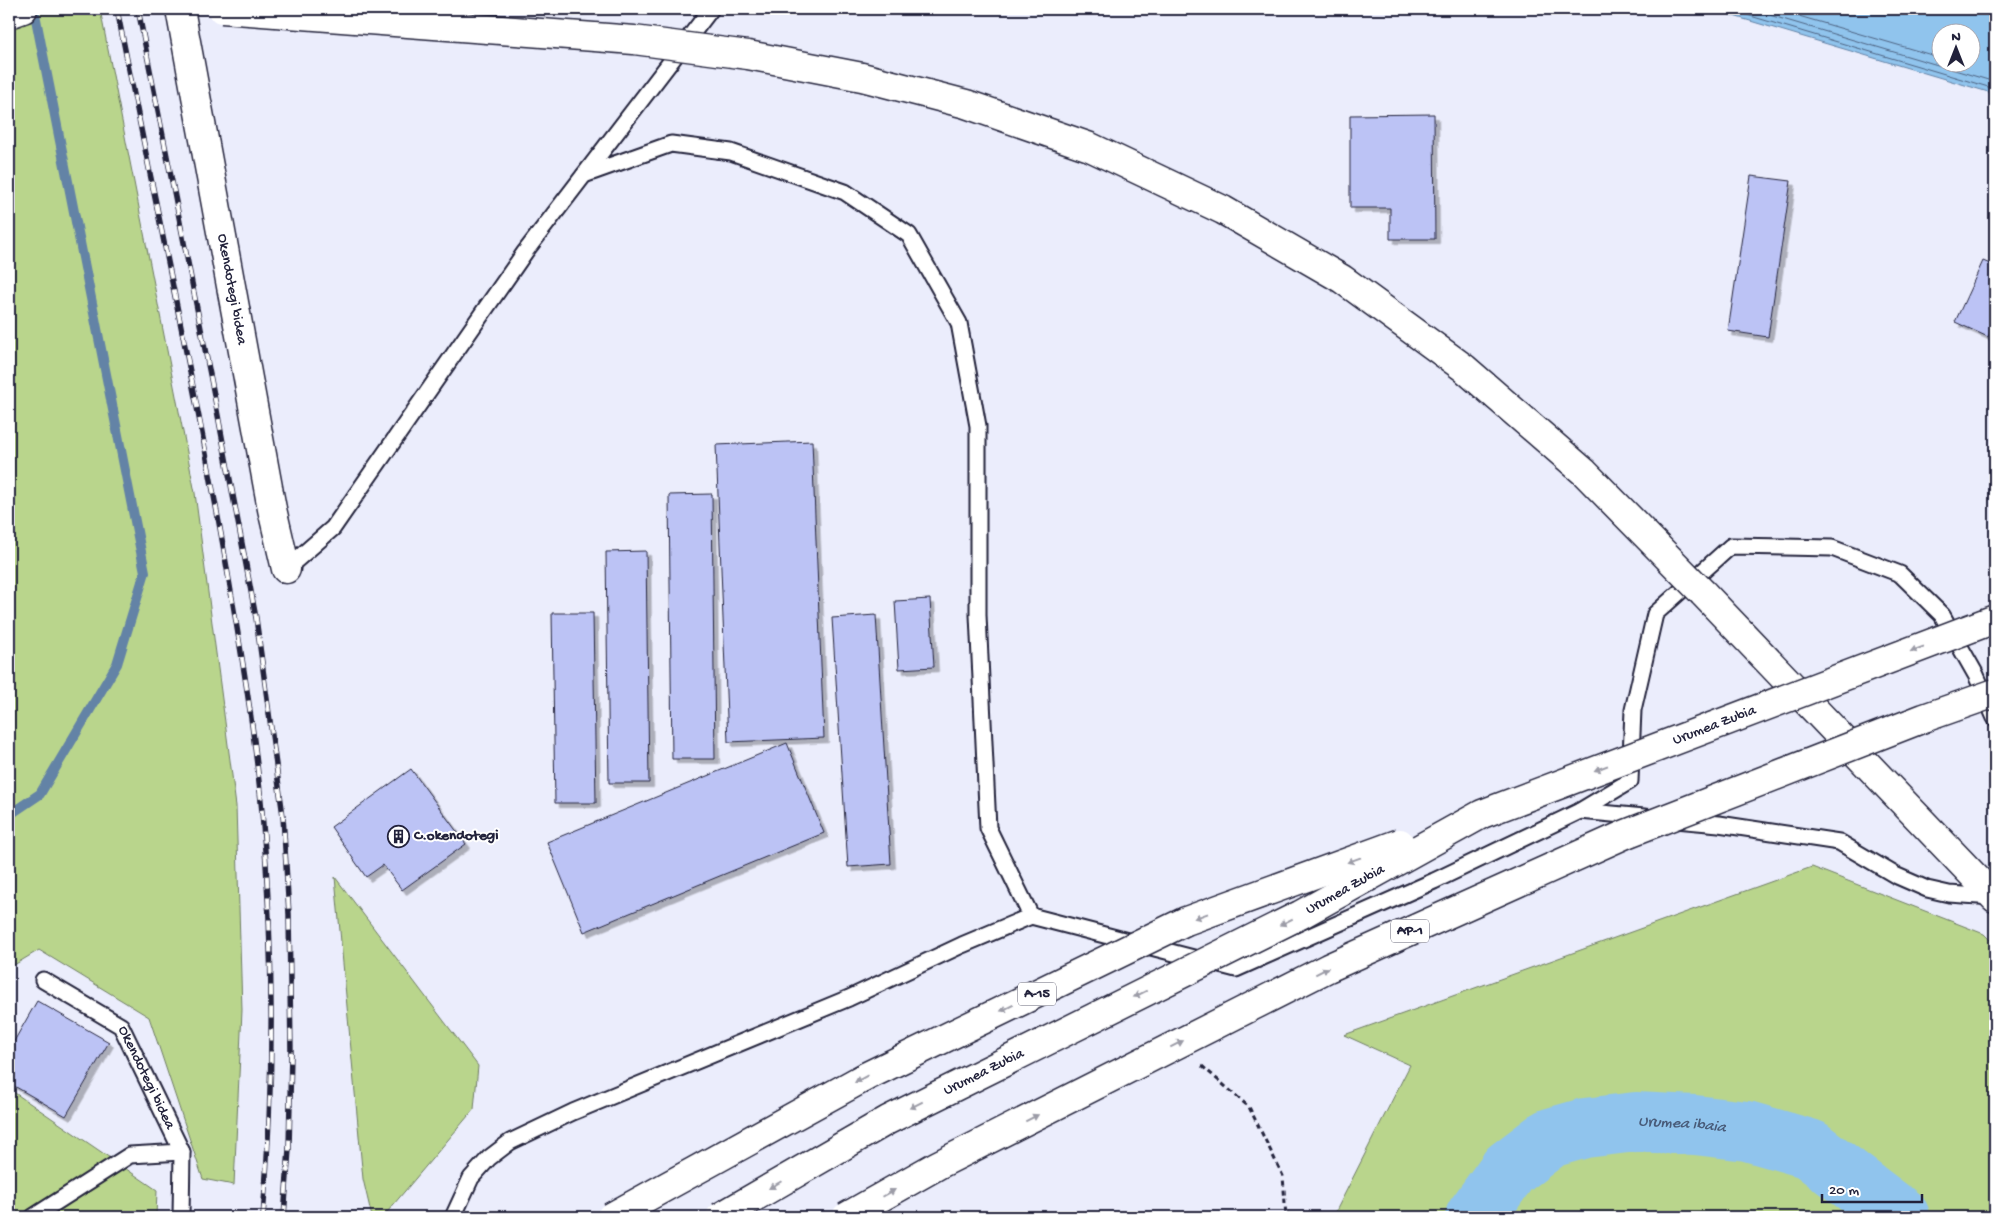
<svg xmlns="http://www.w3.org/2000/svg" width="2004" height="1226" viewBox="0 0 2004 1226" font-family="'Gochi Hand',sans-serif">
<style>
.green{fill:#b9d58c;stroke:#6e7c64}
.water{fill:#90c4ed;stroke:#6483a6;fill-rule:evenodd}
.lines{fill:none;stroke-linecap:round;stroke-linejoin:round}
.shore{stroke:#4e6382;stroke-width:1}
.stream{stroke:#6483a6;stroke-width:10}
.river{stroke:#90c4ed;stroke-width:60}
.building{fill:#bcc3f5;stroke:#22223b;filter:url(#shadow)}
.service-casing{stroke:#22223b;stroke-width:19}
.minor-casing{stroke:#22223b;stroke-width:31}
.secondary-casing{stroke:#22223b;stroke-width:31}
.path{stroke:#22223b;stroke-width:3;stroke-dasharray:5 4;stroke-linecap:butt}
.service{stroke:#fff;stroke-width:15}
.minor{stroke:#fff;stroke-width:28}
.secondary{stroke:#fff;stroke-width:28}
.rail-casing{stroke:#22223b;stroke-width:5.5}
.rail{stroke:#fff;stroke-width:4;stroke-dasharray:11;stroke-linecap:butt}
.secondary-bridge-casing{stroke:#22223b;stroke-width:31;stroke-linecap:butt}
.motorway-bridge-casing{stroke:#22223b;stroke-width:31;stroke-linecap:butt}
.secondary-bridge{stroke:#fff;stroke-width:28}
.motorway-bridge{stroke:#fff;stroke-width:28}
.oneway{fill:#9c9ca7}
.labels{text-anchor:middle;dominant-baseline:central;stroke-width:4;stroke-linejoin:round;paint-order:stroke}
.shield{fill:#fff;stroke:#646476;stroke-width:1}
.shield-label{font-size:14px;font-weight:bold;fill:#22223b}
.street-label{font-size:15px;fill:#22223b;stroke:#fff}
.poi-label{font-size:15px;font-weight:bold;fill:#22223b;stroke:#fff;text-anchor:start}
.water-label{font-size:16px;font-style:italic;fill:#485b79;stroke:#fff}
</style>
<defs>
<filter id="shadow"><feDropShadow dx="4.5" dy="4.5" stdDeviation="0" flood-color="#0004"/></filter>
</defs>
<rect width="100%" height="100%" fill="#ebedfc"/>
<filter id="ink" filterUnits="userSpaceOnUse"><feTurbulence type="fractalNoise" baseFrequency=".02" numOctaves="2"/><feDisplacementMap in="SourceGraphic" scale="10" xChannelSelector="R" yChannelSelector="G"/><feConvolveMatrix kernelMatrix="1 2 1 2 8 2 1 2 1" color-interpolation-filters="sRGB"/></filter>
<g filter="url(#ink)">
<path class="green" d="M12,9H100L195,493L236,806L242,1010L234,1185L203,1179L149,1017L39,950L9,968V53Z
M1812,867L1984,934L1995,945V1217H1333L1410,1065L1344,1035Z
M335,877L478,1066L474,1109L383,1217H372L363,1179Z
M9,1089L157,1190L156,1217H9Z"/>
<path class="water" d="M1710,9H1995V94ZM1942,32H1972V62H1942Z"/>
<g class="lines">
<path class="shore" d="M1727,9L1995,89
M1749,9L1995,82
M1775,9L1942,58"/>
<path class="stream" d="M9,815L40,794L117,664L145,572L34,9"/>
<path class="river" id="s1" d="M1475,1217L1509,1169L1550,1138L1585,1128L1636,1122L1695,1125L1747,1131L1810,1149L1900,1217"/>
</g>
<path class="building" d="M1434,114L1435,239H1390V208H1350V115Z
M1751,176L1791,181L1768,337L1728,331Z
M1983,261L1995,266V322L1988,337L1955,322Z
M812,441L824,738L728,742L716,445Z
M712,494L715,759H672L669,495Z
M646,551L649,783H609L606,552Z
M930,599L934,667L899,669L895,601Z
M552,613H593L596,803H555Z
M876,615L891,864L848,867L832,618Z
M787,743L824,833L584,932L547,842Z
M411,769L466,844L402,890L383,865L366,877L331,827Z
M37,1001L109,1042L66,1116L9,1083V1050Z"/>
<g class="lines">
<defs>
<g id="service">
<path d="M584,175L671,144L731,152L845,192L909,235L959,323L978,426V615L988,828L1031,916"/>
<path d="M286,569L333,528L525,252L711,9"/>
<path d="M1580,811L1630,781L1633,710L1655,614L1731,546L1832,548L1900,574L1942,615L1976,675L1995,718"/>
<path id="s2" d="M43,980L121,1026L182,1152L181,1217"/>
<path d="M33,1217L130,1155L182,1152"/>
<path d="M453,1217L471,1178L489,1158L510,1142L573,1112L849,998L962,945L1031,916L1236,969L1434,881L1580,811L1719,824L1839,842L1895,875L1927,889L1949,894L1993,897"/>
</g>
<g id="minor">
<path id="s3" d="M180,9L272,509L286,569"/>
</g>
<path id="secondary" d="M9,14L23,9
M1703,593L1995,898"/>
</defs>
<use href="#service" class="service-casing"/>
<use href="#minor" class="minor-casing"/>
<use href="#secondary" class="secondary-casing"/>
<path class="path" d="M1202,1066L1249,1107L1283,1176L1286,1217"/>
<use href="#service" class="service"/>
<use href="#minor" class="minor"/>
<use href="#secondary" class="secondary"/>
<defs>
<path id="rail" d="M117,9C152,188 191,366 223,545C238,633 254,723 262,812C274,947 274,1083 263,1217
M138,9L216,405L256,618L283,816L289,914L291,1052L289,1149L284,1217"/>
</defs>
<use href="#rail" class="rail-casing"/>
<use href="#rail" class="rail"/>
<defs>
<path id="secondary-bridge" d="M222,9L634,40L748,55L862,77L966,104L1090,147L1223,210L1342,279L1464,368L1584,472L1703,593"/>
<g id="motorway-bridge">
<path d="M611,1217L867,1076L1186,921L1400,843"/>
<path id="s4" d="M720,1217L888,1120L1300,915L1482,814L1995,619"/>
<path d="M846,1217L938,1165L1328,968L1626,834L1924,718L1995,693"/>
</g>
</defs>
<use href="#secondary-bridge" class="secondary-bridge-casing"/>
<use href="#motorway-bridge" class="motorway-bridge-casing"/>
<use href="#secondary-bridge" class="secondary-bridge"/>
<use href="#motorway-bridge" class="motorway-bridge"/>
</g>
<defs><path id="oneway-solid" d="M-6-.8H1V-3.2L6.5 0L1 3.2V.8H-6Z" transform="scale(1.25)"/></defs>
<g class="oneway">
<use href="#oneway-solid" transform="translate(1917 649) rotate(159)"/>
<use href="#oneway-solid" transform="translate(1601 768) rotate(159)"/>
<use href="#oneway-solid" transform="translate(1354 860) rotate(160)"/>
<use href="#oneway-solid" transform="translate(1201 916) rotate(160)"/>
<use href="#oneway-solid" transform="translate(1286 922) rotate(154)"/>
<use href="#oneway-solid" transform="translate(1322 971) rotate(-27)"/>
<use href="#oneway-solid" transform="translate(1140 994) rotate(154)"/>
<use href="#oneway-solid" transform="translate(1007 1008) rotate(154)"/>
<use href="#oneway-solid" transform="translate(1177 1044) rotate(-27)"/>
<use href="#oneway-solid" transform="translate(861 1079) rotate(151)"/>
<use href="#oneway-solid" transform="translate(916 1105) rotate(154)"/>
<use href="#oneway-solid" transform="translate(1032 1118) rotate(-27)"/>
<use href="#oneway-solid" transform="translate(775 1185) rotate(150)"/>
<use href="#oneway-solid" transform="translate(889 1193) rotate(-30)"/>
</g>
</g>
<defs>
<symbol id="building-ring" viewBox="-11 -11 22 22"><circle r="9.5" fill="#fff" stroke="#22223b" stroke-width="1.5"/><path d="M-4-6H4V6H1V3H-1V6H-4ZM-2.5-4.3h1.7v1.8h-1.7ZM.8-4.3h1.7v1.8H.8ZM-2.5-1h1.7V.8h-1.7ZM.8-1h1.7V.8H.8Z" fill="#22223b"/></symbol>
</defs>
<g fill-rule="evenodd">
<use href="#building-ring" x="386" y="824" width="25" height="25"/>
</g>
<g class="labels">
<g class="shield">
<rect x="1391" y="919.5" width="38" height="23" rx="4"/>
<rect x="1018" y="982.5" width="38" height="23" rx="4"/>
</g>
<g class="shield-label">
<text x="1410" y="931">AP-1</text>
<text x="1037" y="994">A-15</text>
</g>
<g class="street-label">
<text stroke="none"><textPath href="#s3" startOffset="285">Okendotegi bidea</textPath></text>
<text stroke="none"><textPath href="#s4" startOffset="1111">Urumea Zubia</textPath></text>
<text stroke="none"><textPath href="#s4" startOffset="706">Urumea Zubia</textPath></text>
<text stroke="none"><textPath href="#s4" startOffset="301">Urumea Zubia</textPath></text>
<text stroke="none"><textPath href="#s2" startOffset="148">Okendotegi bidea</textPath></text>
</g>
<g class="poi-label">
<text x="414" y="836">C.okendotegi</text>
</g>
<g class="water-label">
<text stroke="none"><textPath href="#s1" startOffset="244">Urumea ibaia</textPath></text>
</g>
</g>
<rect width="2004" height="1226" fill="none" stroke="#fff" stroke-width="30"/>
<rect x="15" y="15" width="1974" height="1196" fill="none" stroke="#22223b" stroke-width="2" filter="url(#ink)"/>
<g transform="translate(1956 48)"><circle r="24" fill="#ffffff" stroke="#a7a7b1"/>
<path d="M0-4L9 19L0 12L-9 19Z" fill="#22223b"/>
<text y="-8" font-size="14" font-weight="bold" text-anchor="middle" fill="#22223b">N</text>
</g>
<path d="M1822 1194v8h100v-8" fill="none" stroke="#22223b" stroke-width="2.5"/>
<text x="1829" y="1194" font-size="15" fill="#22223b" stroke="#ffffff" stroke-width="4" paint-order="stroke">20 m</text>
</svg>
